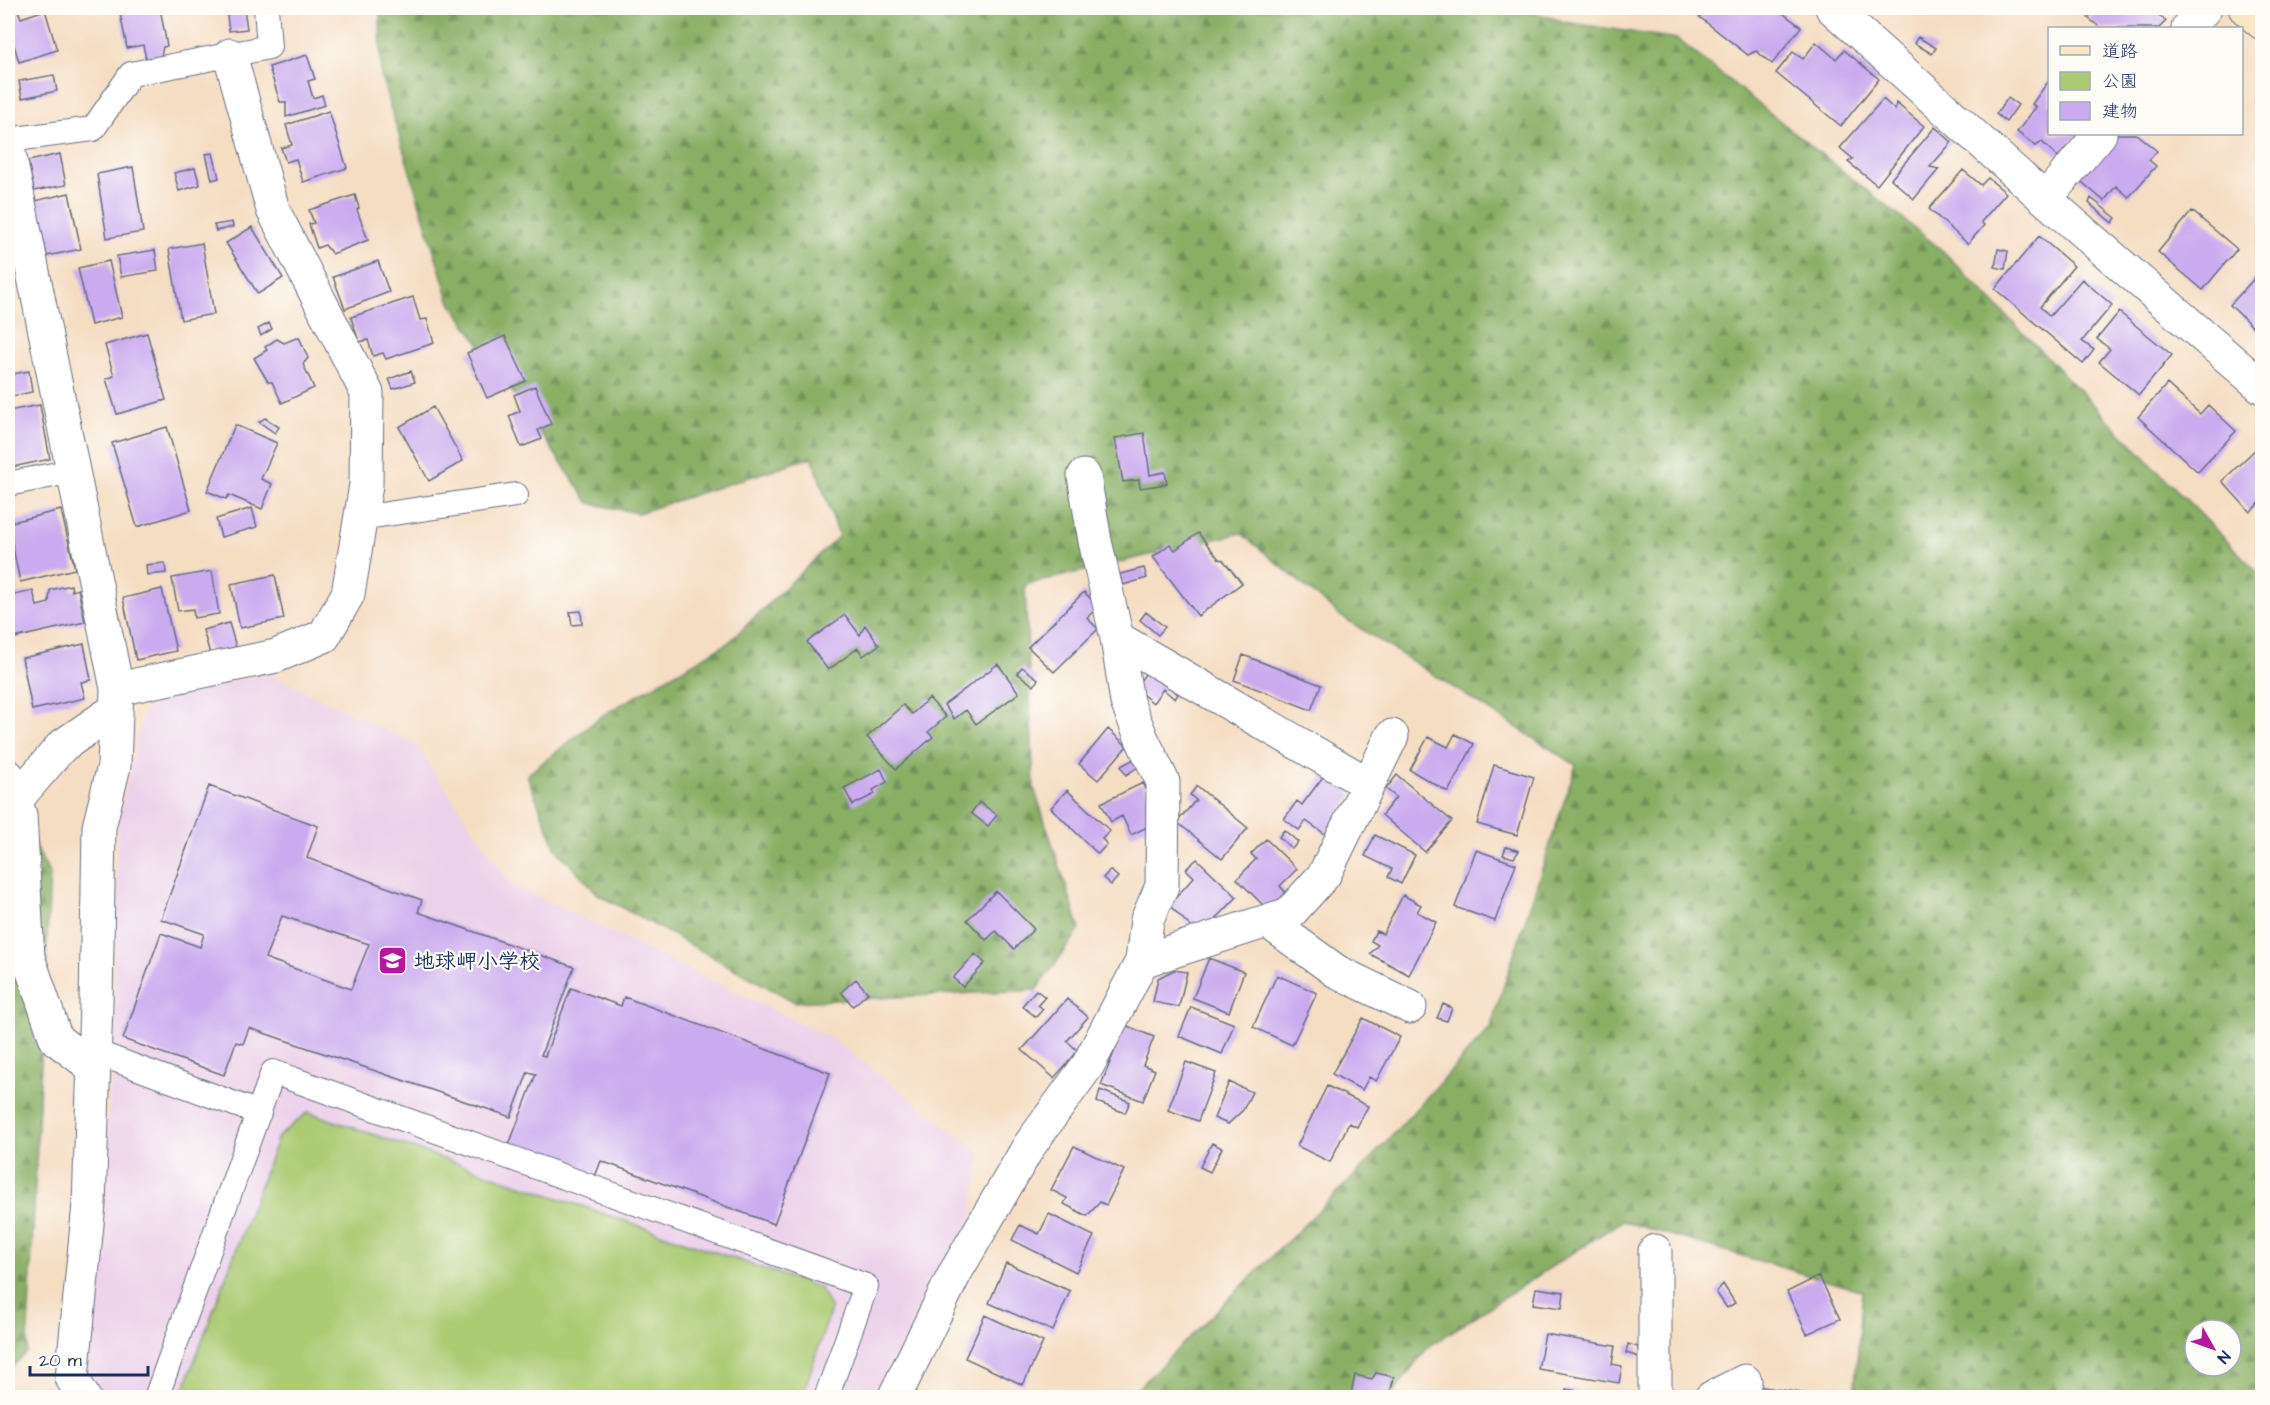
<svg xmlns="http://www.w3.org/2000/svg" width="2270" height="1405" viewBox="0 0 2270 1405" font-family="'Architects Daughter','Klee One',sans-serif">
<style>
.built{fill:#ecd1ea}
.green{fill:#accb73;stroke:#647d68;stroke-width:1.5}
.forest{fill:url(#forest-firs);stroke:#526f62;stroke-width:1.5;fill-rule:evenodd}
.building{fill:#caabef;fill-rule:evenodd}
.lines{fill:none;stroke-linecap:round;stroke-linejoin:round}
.lane-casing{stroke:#676c81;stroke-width:26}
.street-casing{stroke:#676c81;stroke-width:35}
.secondary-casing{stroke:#676c81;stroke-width:35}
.lane{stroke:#fff;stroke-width:24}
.street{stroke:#fff;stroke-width:33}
.secondary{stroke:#f9e7c3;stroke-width:33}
.labels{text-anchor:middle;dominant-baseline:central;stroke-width:4.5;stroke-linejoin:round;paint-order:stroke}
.poi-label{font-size:21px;font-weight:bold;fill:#1b2f5e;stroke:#fdfcf7;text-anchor:start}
</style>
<defs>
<pattern id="forest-firs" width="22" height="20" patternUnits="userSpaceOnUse" patternTransform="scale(1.5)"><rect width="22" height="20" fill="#89af65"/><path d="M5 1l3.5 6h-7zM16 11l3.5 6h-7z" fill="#6f8f56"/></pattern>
</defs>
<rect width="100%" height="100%" fill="#fdfcf7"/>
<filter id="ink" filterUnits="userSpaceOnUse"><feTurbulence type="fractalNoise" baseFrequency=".0167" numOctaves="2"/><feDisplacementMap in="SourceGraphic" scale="12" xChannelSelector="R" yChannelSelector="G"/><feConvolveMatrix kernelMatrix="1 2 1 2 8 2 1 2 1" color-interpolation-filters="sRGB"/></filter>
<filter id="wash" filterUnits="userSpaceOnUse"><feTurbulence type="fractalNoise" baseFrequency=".008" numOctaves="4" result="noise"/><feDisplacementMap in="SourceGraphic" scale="24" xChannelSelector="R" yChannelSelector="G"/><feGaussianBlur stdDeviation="1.35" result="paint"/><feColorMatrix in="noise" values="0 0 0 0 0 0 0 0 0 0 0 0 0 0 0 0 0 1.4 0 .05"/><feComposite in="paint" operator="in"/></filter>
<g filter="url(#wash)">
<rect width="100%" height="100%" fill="#f5ddc2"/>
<path class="built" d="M270,674L416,745L511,884L833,1039L981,1154L971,1225L885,1397H100L78,1369L112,1083L118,823L143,714L160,694Z"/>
<path class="green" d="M308,1112L820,1288L831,1309L802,1397H181L278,1137Z"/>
<path class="forest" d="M380,8H1520L1565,22L1677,39L1943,251L2262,577V1397H1854L1863,1291L1622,1221L1428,1347L1390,1397H1129L1363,1167L1490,1028L1576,765L1339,615L1241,533L1025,585L1034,788L1080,929L1036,990L795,1002L599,895L556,849L527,775L603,715L728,643L839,536L812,457L638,513L589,503L449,300L381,76ZM2195,1330H2231V1366H2195Z
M8,791L50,875L27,1352L8,1371Z"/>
<g id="blocks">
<path class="building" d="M17,8L21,18L45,10L57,50L19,62L8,25V10Z
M119,8H160L167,46L163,47L161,56L146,59L143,45L127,48Z
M226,8H244L247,29L229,31Z
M1688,8H1776L1801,27L1772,64L1756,51L1748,55Z
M2097,8H2150L2166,21L2159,28H2101L2088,18Z
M1918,37L1936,48L1932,54L1914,43Z
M1816,42L1836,59L1844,50L1879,79L1841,126L1776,73L1793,52L1803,59Z
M307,55L315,79L308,81L313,98L322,95L325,105L286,117V102H280L269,67Z
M54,75L57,91L22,98L19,81Z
M2050,79V134L2078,135L2058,157L2042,142L2036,146L2017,132L2036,107L2032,104Z
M2008,98L2018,105L2006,122L1996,114Z
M1883,99L1895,110L1896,103L1924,126L1877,185L1848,162L1853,159L1840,148Z
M329,111L347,168L303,182L296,159L286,162L281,148L292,145L286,125Z
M1935,127L1952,142L1930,167L1939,169L1914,199L1891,179Z
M2111,134H2136L2157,151L2149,160L2156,166L2129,197L2116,186L2104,201L2075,176Z
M213,153L219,178L212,180L206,154Z
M60,154L66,185L34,191L28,161Z
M133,167L143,232L107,238L97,174Z
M195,168L200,185L179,191L174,173Z
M1963,170L1981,185L1988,178L2006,193L1981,222L1984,225L1968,244L1929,209Z
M69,193L81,249L47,256L35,201Z
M355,195L359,208L357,210L368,240L332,254L325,245L317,248L309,224L314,223L309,210Z
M2091,198L2116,218L2112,223L2089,203Z
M2192,211L2237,249L2203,290L2158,252Z
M232,222L233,227L216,231L214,225Z
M252,227L283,278L258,294L226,243Z
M2039,236L2074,266L2040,307L2050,316L2082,279L2112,305L2082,341L2094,350L2083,364L1995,289Z
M202,243L214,314L181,320L169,249Z
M1998,249L2008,251L2005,269L1995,267Z
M155,250L158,271L121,277L117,256Z
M109,261L122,317L91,325L78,268Z
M378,261L389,292L345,309L333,277Z
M2262,270V336L2230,305Z
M8,288L14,314L8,315Z
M413,297L420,320L427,319L434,343L386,359L383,353L373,356L368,340L359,342L351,317Z
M2119,312L2172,355L2139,395L2099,362L2110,349L2097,339Z
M269,323L272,329L261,336L258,329Z
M147,333L166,400L117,414L106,379L114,376L105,345Z
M505,336L526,381L487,398L467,353Z
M299,337L308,358L303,364L314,388L282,403L272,382H268L254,358L267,350L265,347L277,339L284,343Z
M29,371L32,392L8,397V375Z
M411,371L415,382L393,389L389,379Z
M2167,384L2200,414L2208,405L2236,431L2198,472L2138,417Z
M535,386L551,424L538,430L542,439L521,447L509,416L520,411L514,395Z
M40,405L50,459L8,468V411Z
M433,407L463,461L429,481L399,427Z
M265,418L279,427L275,433L259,422Z
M235,425L277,443L261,479L272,484L262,509L229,495L226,499L207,491Z
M167,427L191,510L137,527L112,443Z
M1144,433L1150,475L1165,472L1167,484L1140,488L1139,480L1123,482L1115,438Z
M2259,446L2262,450V501L2250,512L2222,481Z
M252,508L257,527L221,537L216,519Z
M61,510L75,569L20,582L8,523Z
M1198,533L1219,559L1223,560L1242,583L1198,616L1153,557L1170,544L1175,550Z
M165,563L166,573L147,575L146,565Z
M1144,568L1147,578L1123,585L1120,574Z
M212,571L219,614L194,618L193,609L178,611L172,578Z
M275,575L284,619L240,628L231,584Z
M71,585L72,591L78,589L85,622L14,638L8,606V596L33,591L37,606L49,603L50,590Z
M162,589L176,651L136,660L123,598Z
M1084,592L1098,606L1087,618L1098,629L1054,672L1028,647Z
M581,611L582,624L572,625L570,612Z
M1146,612L1165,627L1158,635L1140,620Z
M845,615L860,635L865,625L879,645L863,656L858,648L828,670L807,642Z
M229,623L236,647L210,654L203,630Z
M84,644L91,680L81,682L85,698L32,710L22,658Z
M1243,655L1321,685L1311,710L1234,680Z
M998,664L1019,693L976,724L966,710L954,719L944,705Z
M1022,667L1038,679L1034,686L1017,673Z
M1148,670L1178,694L1175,699L1163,689L1153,703L1135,688Z
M929,698L946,717L928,732L933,737L896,769L867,737L903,705L912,714Z
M1108,729L1127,746L1098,780L1079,764Z
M1455,734L1474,744L1448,792L1410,770L1428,737L1448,747Z
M1134,759L1138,767L1126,775L1121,766Z
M1494,765L1534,777L1517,835L1477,824Z
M881,769L887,782L873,790L875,794L853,805L844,788Z
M1325,774L1353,795L1325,834L1306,821L1299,830L1284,819L1297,801L1302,805Z
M1397,775L1452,821L1425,852L1382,815L1396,797L1386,789Z
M1143,783L1153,803L1155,823L1131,835L1122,816L1111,822L1101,803Z
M209,786L318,826L307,858L422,900L418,912L574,967L541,1055L545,1056L571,988L621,1006L624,997L830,1073L774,1224L601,1161L593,1182L507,1150L536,1074L528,1072L511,1117L249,1028L243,1044L236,1042L224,1075L123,1039L161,933L200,947L204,934L161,919ZM282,916L369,944L351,989L265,958Z
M1197,786L1248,828L1222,859L1177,822L1196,800L1190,795Z
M1067,790L1110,831L1102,839L1107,844L1098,854L1051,808Z
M979,802L997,815L988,826L971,813Z
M1284,830L1298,842L1292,849L1279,837Z
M1375,835L1415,855L1401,884L1388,877L1392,869L1365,856Z
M1266,839L1297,869L1280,886L1287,894L1270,912L1237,879L1256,859L1251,854Z
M1506,847L1519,851L1514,858L1503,855Z
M1476,850L1516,864L1495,921L1455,907Z
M1197,859L1237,897L1200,936L1169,905L1194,877L1186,869Z
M1110,870L1118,877L1111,885L1103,878Z
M996,891L1034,929L1014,949L996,931L986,940L967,920Z
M1403,895L1421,905L1417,912L1436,922L1409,975L1370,954L1378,945L1371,941L1376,931L1383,934Z
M975,954L985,963L963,987L953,978Z
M1209,958L1244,972L1229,1012L1193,998Z
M1174,970L1187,972L1179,1007L1153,1002L1158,978Z
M1277,975L1317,993L1292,1045L1253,1027Z
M856,979L868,993L853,1006L841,992Z
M1036,990L1045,997L1038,1005L1043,1009L1036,1017L1022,1006Z
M1067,999L1088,1017L1067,1041L1078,1051L1054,1078L1022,1050Z
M1443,1004L1452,1008L1447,1021L1437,1018Z
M1191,1007L1234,1024L1222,1054L1179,1036Z
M1363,1018L1400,1037L1376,1081L1369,1077L1362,1090L1332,1074Z
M1125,1025L1154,1037L1143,1065L1155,1070L1143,1101L1101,1085Z
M1186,1062L1216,1073L1198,1121L1168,1110Z
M1229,1082L1252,1092L1243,1110L1228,1124L1214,1118Z
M1327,1086L1368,1106L1357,1127L1349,1123L1330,1162L1297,1146Z
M1100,1090L1130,1102L1125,1113L1097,1102Z
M1212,1143L1222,1148L1210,1172L1200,1167Z
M1074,1146L1124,1170L1106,1205L1100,1202L1087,1216L1064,1204L1067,1198L1051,1190Z
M1049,1214L1094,1236L1076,1272L1012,1240L1020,1225L1039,1234Z
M1006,1263L1070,1291L1053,1331L989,1303Z
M1819,1276L1840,1319L1807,1334L1787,1292Z
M1723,1284L1735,1303L1727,1308L1716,1292Z
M1536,1288L1564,1292L1562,1308L1533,1304Z
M985,1315L1043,1342L1023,1385L965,1358Z
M1545,1334L1615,1346L1612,1364L1622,1366L1619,1383L1538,1369Z
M1628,1344L1638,1347L1639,1357L1626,1353Z
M1376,1373L1394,1377L1389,1398H1350L1355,1375L1372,1379Z
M1751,1385L1813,1395V1398H1749Z
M1566,1389L1609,1396L1608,1398H1565Z"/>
</g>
</g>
<g filter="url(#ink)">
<use href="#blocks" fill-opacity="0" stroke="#676c81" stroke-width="1.5"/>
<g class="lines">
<defs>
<path id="lane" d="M8,140L93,129L131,74L269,47L266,8
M8,484L73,471
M360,518L516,495
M95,1052L259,1113
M156,1398L273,1072L866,1286L826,1398"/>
<path id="street" d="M1832,8L2045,199L2262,387
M2188,28L2205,8
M8,148L117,689
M2045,199L2100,134
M1117,638L1368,784
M8,776L20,815L28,957L56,1039L94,1068
M15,801L62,746L116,709
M1267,921L1336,971L1410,1007
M1142,961L1289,914L1324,875L1392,736
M84,1398L72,1378L89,1204L96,1005L99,827L114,766L117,689L276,656L324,636L348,594L366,485L367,393L273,210L230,55
M894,1398L955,1273L1029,1146L1088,1065L1142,961L1147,920L1162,886L1163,782L1142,739L1127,702L1117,638L1095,541L1084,476
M1655,1398V1251
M1711,1398L1745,1381"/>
<path id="secondary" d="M2245,8L2262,23"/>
</defs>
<use href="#lane" class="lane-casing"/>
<use href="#street" class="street-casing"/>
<use href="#secondary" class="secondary-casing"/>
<use href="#lane" class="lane"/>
<use href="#street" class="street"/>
<use href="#secondary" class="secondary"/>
</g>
</g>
<defs>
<symbol id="school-square" viewBox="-11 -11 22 22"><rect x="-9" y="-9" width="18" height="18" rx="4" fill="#b5179e" stroke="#fdfcf7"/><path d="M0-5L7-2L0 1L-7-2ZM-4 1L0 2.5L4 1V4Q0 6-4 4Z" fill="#fff"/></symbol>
</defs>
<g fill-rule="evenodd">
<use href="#school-square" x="376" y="944" width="33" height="33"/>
</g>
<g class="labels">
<g class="poi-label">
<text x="414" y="961">地球岬小学校</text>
</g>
</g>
<rect width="2270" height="1405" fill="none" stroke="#fdfcf7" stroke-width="30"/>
<rect x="2048" y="27" width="195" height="108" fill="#fdfcf7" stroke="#a3aaba" stroke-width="1.5"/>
<rect x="2060" y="46" width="30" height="9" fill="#f9e7c3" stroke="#a3aaba" stroke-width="1.5"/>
<text x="2102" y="57" font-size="18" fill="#1b2f5e">道路</text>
<rect x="2060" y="72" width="30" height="18" fill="#accb73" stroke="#a3aaba" stroke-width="1.5"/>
<text x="2102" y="87" font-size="18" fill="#1b2f5e">公園</text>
<rect x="2060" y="102" width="30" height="18" fill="#caabef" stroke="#a3aaba" stroke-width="1.5"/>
<text x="2102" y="117" font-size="18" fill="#1b2f5e">建物</text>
<g transform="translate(2213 1348) rotate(130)"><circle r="28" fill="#fdfcf7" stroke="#a3aaba" stroke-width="1.5"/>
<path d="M0-4.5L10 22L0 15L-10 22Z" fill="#b5179e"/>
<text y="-9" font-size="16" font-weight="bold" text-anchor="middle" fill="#1b2f5e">N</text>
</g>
<path d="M30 1366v9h118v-9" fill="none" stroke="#1b2f5e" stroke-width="3"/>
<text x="39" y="1366" font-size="18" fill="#1b2f5e" stroke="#fdfcf7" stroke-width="4.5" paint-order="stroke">20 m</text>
</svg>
